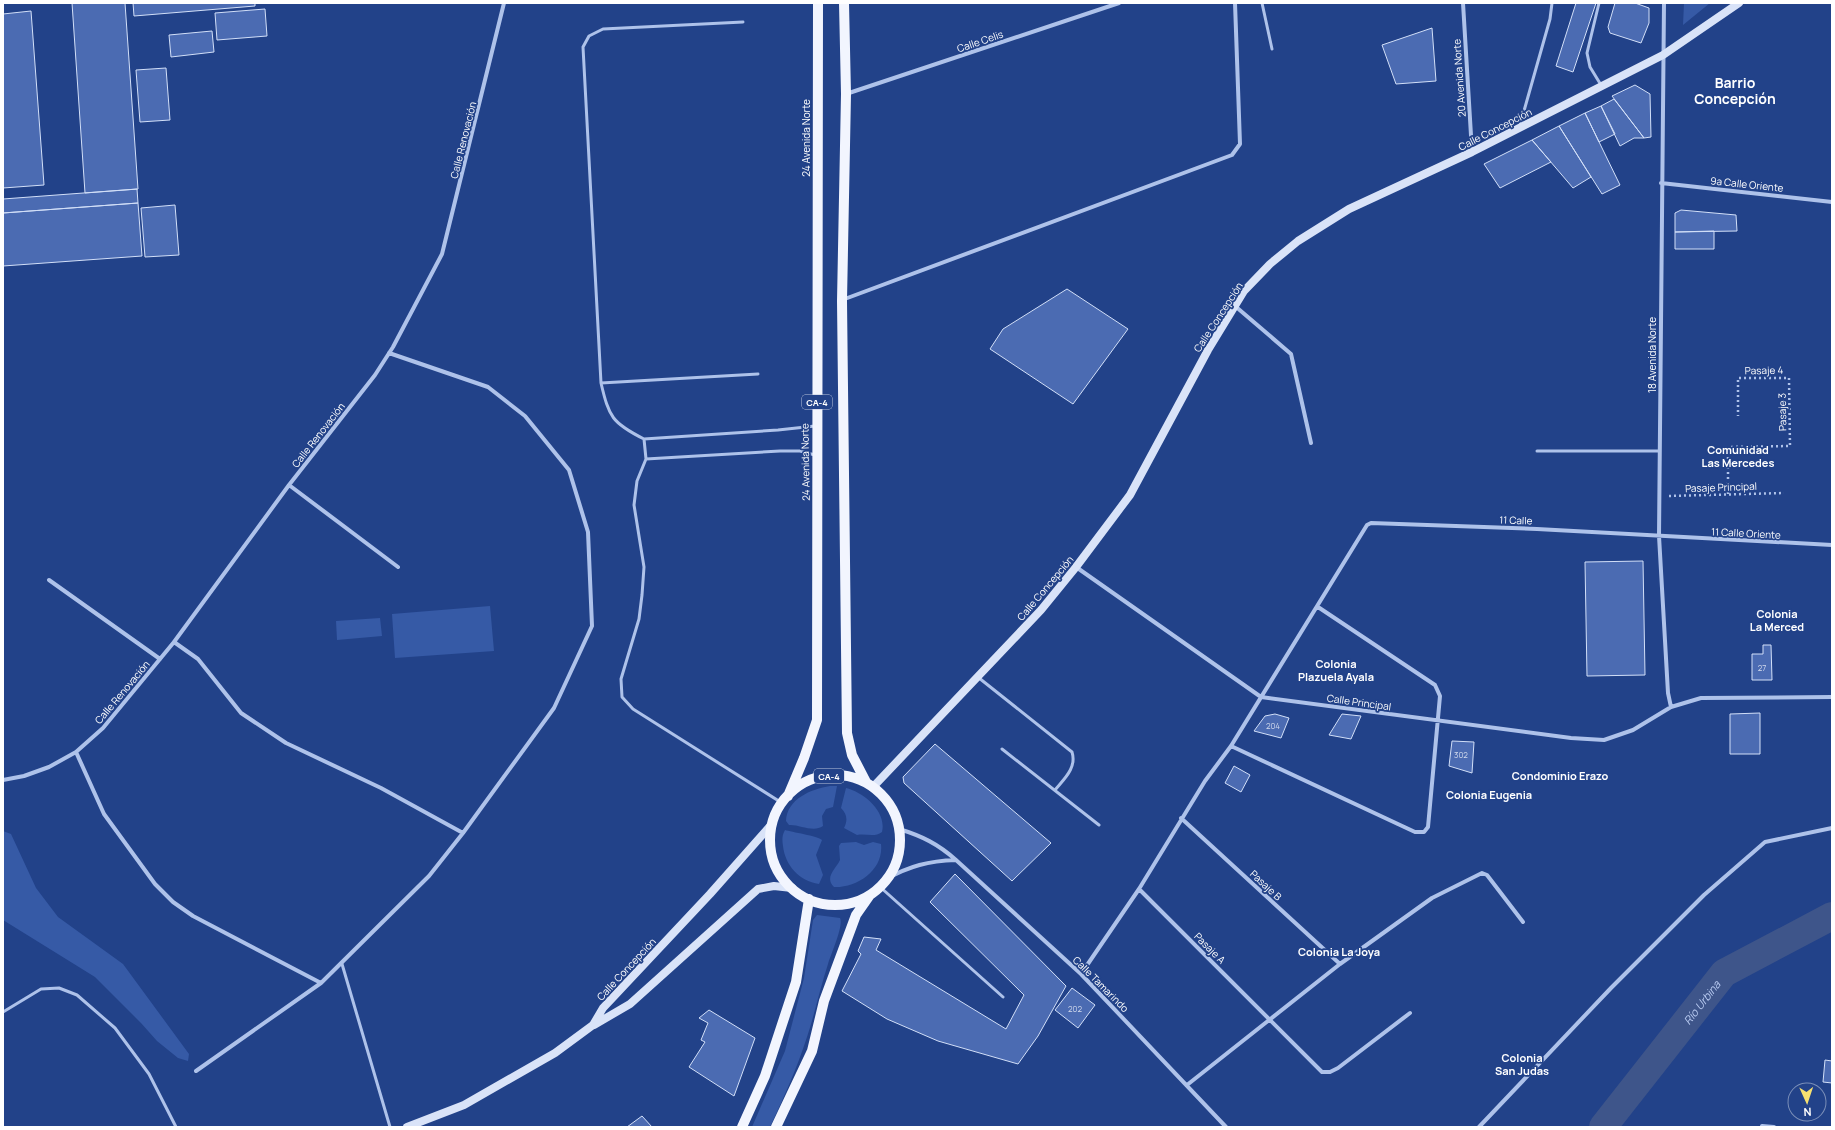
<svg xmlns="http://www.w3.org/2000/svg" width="1835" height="1130" viewBox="0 0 1835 1130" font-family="Manrope,sans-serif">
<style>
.green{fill:#365aa6}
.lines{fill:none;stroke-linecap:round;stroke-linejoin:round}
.river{stroke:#3e558a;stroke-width:28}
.building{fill:#4b6bb2;stroke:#d2dff8}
.path{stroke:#aec2ea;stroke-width:2.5;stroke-dasharray:2 3;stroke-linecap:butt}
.lane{stroke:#aec2ea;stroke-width:3}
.street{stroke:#aec2ea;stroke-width:4}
.secondary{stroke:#d9e3f8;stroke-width:8}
.primary{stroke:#f2f5fe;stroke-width:10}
.labels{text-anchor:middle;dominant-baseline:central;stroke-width:3.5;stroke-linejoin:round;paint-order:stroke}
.number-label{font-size:8px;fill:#d2daec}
.shield{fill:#224289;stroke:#bdc6dc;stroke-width:1}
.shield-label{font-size:9px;font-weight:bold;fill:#fff}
.street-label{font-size:10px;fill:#fff;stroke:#224289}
.neighbourhood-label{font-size:11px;font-weight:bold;fill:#fff;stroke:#224289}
.water-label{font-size:11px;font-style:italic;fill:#baccf2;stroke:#224289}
.district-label{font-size:14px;font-weight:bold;fill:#fff;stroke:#224289}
</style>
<rect width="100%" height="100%" fill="#224289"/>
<path class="green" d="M1684,3H1710L1683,25Z
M490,606L494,651L395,658L392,614Z
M380,618L382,636L337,640L336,621Z
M830,786H837L833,807L826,809L822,816L823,826C813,833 799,824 789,825L786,821C787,799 811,789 830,786Z
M846,788C863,792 887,811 882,832C874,838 866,833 857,835L844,828C848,820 847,814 841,808Z
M785,830C791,832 818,836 822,840L816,855L823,875L819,884C799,881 785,865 783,846C782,840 782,835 785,830Z
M3,831L11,834L36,888L58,917L123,964L189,1054L188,1061L178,1058L157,1041L141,1023L95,977L3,920Z
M856,842L864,845L873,842L881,844C884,870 857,888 834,887C824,877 836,869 840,860L839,846L841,843Z
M817,915L840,918C844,925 831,954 828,964C820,988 815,1013 807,1037C797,1068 784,1097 770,1127H752L785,1051L804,978L813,920Z"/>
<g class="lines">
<path class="river" id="s1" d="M1603,1127L1724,973L1832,916"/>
</g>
<path class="building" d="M72,3H125L138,189L85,193Z
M133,3H255V6L134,16Z
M1576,3H1596L1573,72L1556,66Z
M1615,3H1635L1649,8V23L1641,43L1610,33L1608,27Z
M265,9L267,36L217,40L215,13Z
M31,11L44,185L3,188V14Z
M1432,28L1436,81L1396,84L1382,45Z
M212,31L214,52L171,57L169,35Z
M166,68L170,120L140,122L136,70Z
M1635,85L1650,94L1651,137L1644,138L1612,96Z
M1614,99L1644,138H1634L1620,146L1601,106Z
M1601,106L1615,134L1599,142L1585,113Z
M1585,113L1620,185L1602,194L1559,126Z
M1559,126L1591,177L1573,188L1532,140Z
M1532,140L1551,162L1500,188L1484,164Z
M137,189L138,203L3,213V199Z
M138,203L142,256L3,266V213Z
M175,205L179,255L145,257L141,208Z
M1681,210L1736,215L1737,231L1675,232V213Z
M1714,231V249H1675V232Z
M1067,289L1128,329L1073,404L990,349L1003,329Z
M1643,561L1645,675L1587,676L1585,562Z
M1763,645H1771L1772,680H1752V654H1763Z
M1760,713V754H1730V714Z
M1275,714L1289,718L1281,738L1254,731L1265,716Z
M1342,714L1361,716L1351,739L1329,735Z
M1452,741L1474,742L1472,773L1449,766Z
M935,744L1051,843L1012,881L904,783L903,777Z
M1234,766L1250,775L1241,792L1225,783Z
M955,874L1066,986L1038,1036L1018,1064L938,1041L887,1019L842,991L861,954L858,951L864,937L881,939L876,950L1006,1029L1024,995L930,902Z
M1072,988L1095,1005L1078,1028L1055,1010Z
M709,1010L755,1038L734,1096L689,1067L705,1042L701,1040L708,1023L699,1018Z
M1825,1060L1832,1061V1083L1823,1082Z
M642,1116L652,1127H627Z"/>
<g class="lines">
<path class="path" d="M1728,494V447L1790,446L1789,378H1738V416
M1669,496L1784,493"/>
<path class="lane" d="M1262,3L1272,49
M1599,3L1587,53L1590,67L1601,85
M743,22L603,29L589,36L583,47L601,383C609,417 612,423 644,439L646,459L637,481L634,505L644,567L642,595L639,619L621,679L622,697L633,709L782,803
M1520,125L1550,19L1552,3
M601,383L758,374
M644,439L778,430L815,426
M1537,451H1659
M646,459L780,451H800L815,455
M979,678L1072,752C1077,768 1064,779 1055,790
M1002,749L1099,825
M879,886L1003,997
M342,964L390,1127
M3,1012L41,989L59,988L77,995L115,1028L149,1074L176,1127"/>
<path class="street" d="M1463,3L1472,152
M1664,3L1659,536L1668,693L1671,707
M846,94L1119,3
M1661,183L1832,202
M842,300L1232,155L1240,144L1235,3
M1235,306L1291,354L1311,443
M289,485L398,567
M1076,567L1261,697L1571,738L1604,740L1633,730L1671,707L1701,698L1832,697
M49,580L160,659
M174,642L198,659L241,713L286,743L381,788L463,833
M1231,746L1415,832H1424L1428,827L1440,696L1435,685L1318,607
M76,752L104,814L155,884L173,902L193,916L321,983
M3,780L24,776L49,767L76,752L103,728L174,642L289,485L375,375L393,347L442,254L504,3
M1181,818L1340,964
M899,829C922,836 938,844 956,860L1081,974L1226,1127
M886,879C910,866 928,861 956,860
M1139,889L1322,1072H1330L1338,1068L1410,1013
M1081,974L1139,889L1205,781L1231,746L1367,525L1371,523L1537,529L1832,545
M196,1071L321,983L429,876L463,833L554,708L592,626L588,532L569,470L525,416L488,387L389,353
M1187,1085L1340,964L1432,898L1482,873L1487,875L1523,922
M1762,1126L1774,1127
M1479,1127L1611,988L1704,895L1765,842L1832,828"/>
<path class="secondary" d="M873,787L1041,610L1076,567L1130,495L1208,350L1244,291L1270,264L1298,241L1349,209L1472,152L1663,55L1739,3
M594,1025L630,1004L758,889L774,886L792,888
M407,1127L464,1105L555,1053L593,1025L603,1008L710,894L772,824"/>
<path class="primary" d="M844,3L846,94L842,301L847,733L852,755L866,782
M770 840a65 65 0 1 1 130 0a65 65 0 1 1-130 0Z
M788,796L804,758L817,720L818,3
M742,1127L765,1076L796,982L809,899
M776,1127L812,1051L824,1001L856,915L870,895"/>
</g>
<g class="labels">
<g class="number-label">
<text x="1762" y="667">27</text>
<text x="1273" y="725">204</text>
<text x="1461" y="754">302</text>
<text x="1075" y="1008">202</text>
</g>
<g class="shield">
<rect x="802" y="395" width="30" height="14" rx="3"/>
<rect x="814" y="769" width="30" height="14" rx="3"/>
</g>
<g class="shield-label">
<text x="817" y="402">CA-4</text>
<text x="829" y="776">CA-4</text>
</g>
<g class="street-label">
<text transform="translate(980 41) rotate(-19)">Calle Celis</text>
<text transform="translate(1459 78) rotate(-94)">20 Avenida Norte</text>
<text transform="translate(1495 129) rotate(-27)">Calle Concepción</text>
<text transform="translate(806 138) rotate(-90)">24 Avenida Norte</text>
<text transform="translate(463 140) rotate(-76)">Calle Renovación</text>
<text transform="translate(1747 184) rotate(6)">9a Calle Oriente</text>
<text transform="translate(1218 317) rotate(-57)">Calle Concepción</text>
<text transform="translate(1652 355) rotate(-90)">18 Avenida Norte</text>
<text transform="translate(1764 370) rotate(-1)">Pasaje 4</text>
<text transform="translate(1782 412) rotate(-91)">Pasaje 3</text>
<text transform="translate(318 435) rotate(-52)">Calle Renovación</text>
<text transform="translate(805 462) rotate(-91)">24 Avenida Norte</text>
<text transform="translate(1721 487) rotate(-2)">Pasaje Principal</text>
<text transform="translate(1516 520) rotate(2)">11 Calle</text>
<text transform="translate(1746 533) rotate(3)">11 Calle Oriente</text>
<text transform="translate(1045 588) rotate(-50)">Calle Concepción</text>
<text transform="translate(122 692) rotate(-50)">Calle Renovación</text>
<text transform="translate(1359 702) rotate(8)">Calle Principal</text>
<text transform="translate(1266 885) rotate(43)">Pasaje B</text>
<text transform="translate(1210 948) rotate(45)">Pasaje A</text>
<text transform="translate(626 969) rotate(-47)">Calle Concepción</text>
<text transform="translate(1101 984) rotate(45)">Calle Tamarindo</text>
</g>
<g class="neighbourhood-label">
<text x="1738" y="449">Comunidad<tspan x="1738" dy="13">Las Mercedes</tspan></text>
<text x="1777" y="613">Colonia<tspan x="1777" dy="13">La Merced</tspan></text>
<text x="1336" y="663">Colonia<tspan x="1336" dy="13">Plazuela Ayala</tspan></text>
<text x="1560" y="775">Condominio Erazo</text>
<text x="1489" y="794">Colonia Eugenia</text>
<text x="1339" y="951">Colonia La Joya</text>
<text x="1522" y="1057">Colonia<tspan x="1522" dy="13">San Judas</tspan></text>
</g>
<g class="water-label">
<text stroke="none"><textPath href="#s1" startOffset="159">Río Urbina</textPath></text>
</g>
<g class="district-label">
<text x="1735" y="82">Barrio<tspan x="1735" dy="16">Concepción</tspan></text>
</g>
</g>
<rect width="1835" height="1130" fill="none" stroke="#ffffff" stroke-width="8"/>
<g transform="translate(1807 1102) rotate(177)"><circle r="19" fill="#224289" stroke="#7a8eb8"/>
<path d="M0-3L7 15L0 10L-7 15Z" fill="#f6e070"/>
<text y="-6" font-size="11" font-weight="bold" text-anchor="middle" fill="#ffffff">N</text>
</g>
</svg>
